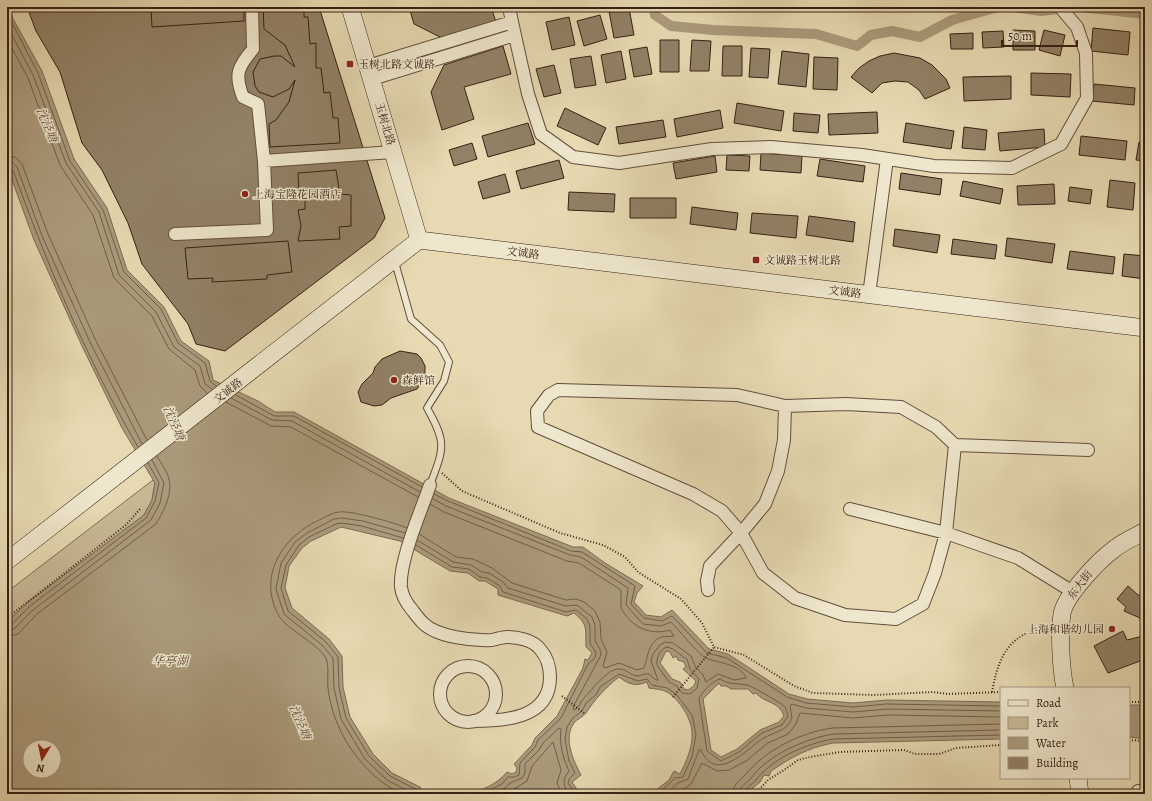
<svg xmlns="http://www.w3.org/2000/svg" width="1152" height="801" viewBox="0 0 1152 801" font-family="Alegreya,'Noto Serif SC',serif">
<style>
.green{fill:#c9ba97;stroke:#806d56}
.water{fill:#ab9b7c;stroke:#7c6a52;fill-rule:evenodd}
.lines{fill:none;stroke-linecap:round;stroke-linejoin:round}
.shore{stroke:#705e48;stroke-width:1}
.canal{stroke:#ab9b7c;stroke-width:10}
.building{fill:#928166;stroke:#362014}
.lane-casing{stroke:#624e3c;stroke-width:8}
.street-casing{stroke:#624e3c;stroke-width:14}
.secondary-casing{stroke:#362014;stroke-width:18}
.path{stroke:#362014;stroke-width:2;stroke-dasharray:1 2;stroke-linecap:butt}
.lane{stroke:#efe7cd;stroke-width:6}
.street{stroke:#efe7cd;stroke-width:12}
.secondary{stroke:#efe7cd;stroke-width:17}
.poi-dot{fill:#8f2418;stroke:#efe7cd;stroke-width:1.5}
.labels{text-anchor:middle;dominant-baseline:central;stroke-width:3;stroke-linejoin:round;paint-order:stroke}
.poi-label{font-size:11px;fill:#362014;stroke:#efe7cd;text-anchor:start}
.street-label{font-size:11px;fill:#362014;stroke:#efe7cd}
.water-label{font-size:12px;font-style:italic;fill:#5f4b38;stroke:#efe7cd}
</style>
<rect width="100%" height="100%" fill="#e7dab2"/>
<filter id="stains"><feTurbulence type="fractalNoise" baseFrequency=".005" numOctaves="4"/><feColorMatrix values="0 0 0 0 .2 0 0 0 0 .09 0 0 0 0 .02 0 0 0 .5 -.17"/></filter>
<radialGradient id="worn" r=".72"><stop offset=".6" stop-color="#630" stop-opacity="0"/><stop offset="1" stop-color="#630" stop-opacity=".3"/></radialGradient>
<path class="green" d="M153,480L155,483L152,500L144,515L27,603L7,628V592Z"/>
<path class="water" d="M7,7H10L12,17L42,71L74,159L107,208L127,270L164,307L181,341L209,361L213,380L258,401L275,412H294L449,498L573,547H583L605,563L643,586L637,593L634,602L646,615L661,617L672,610L709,649L728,654L789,694L807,699L853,703L887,700L1001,702V739L833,743C807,748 792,757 771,771L769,776L764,775L760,782L746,794H651L669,780L674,771L680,774C686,762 693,747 692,733C692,719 679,699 667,692C662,689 655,689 649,688L647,682C636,687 628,684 619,677C605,688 595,699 586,713C583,717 577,719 574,723C563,738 573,760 581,775L572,782L580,794H466C482,791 497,784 507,772L512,774L516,772L517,768L514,764L532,745L535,738L557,716L583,668L585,659L588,660L592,653L586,647C585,630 589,625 574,613L567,616L498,595V589L485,581H479L468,573L450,571L400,541L341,527L311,541L302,548L289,566L285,588L292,608L329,639L342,656L343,687L350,717L373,754L392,773L420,787L425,794H7V627L10,619L27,603L144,515L152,500L155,483L122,428L82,346L34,240L7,166ZM666,651L670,652L673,658L676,656L678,660L684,662L686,667L683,669L696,681L694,686L688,690L684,689L680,682L672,679L660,663ZM719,683L721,686H726L731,689H748L753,694L756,693C764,703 779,701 784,716L779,722L760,730L737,749L721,757L711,750L703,699ZM30,747H54V771H30Z
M1129,705H1145V739L1129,737Z"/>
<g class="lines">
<path class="shore" d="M7,13L38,73L70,161L103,210L124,272L161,309L178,343L205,363L210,381L216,386
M7,26L33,75L66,163L99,212L119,275L156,312L174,347L200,366L205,384L212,389
M7,39L28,78L60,165L93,215L114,278L152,316L169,349L195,370L200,386L207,393
M7,156L15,157L22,164L48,234L95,339L147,440
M7,162L13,163L17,167L42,236L90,342L142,444
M7,167L13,170C47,264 87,360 138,447
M236,395L274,416H294L422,487
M231,398L272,420L292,421L420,492
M226,402L271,426L291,427L418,497
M434,494L448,501L571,551L582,552L635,586L631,604L644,618L662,621L672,616L707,653L727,658L787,697L806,703L853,707L887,704L1001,706
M405,533L363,521L342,518L334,519L307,533L295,542L281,563L276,589L284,614L322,645L333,658L334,688L341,719L365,759L387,780L414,794
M419,534L456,557L473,559L492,568L512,583L566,600L576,599L584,602L595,611L600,622L601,639L607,652L603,666L605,668L619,663L637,670L644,668C648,657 648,642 661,637C666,636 670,637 674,636L670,630C650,636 631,627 621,608V590L579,563L567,561L444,512L430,504
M403,538L362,526L341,523L336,524L309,537L299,545L286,565L281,588L288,611L326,642L338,657L339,688L346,718L369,756L390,776L417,790L420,794
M417,540L453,562L471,565L482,572L489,573L503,582L508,588L566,606L577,605L592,617L595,625V641L600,649L601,655L573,707L574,710C580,708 580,702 584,698C591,691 608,668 619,669C626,669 630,675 637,676C641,676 644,673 649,674L656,680H658L651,661L653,654L660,645L665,642L673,643L691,656L695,666L703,675L706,682L718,674L734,680L746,678C741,664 718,663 706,658C698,654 679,630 671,622L661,626L643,624L626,605L628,588L581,557L570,555L446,506L433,499
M416,545L452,567L469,569L480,577L487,578L500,586L503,592L566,612L576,610L587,619L590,626V644L596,652L595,658L588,664L561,718L538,740L535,747L520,763L519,775L514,777H508L502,784L482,794
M7,626L11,625L30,606L146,518L155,501L159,483L148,463
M7,631L14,629L33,610L151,520L160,503L164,483L152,460
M7,637L18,634L37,614L156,524C163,512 173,494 169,479C167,471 161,463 157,456
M667,647C675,648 680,656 687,659L690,669L699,679L697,688L690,694L682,693L677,686L669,682L657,665C656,658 660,649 667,647Z
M720,679C729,685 737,683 747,685C750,685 783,704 785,707C786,709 787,713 788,716L782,725L762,733L739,752L721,761L707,751L699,699C701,693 713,680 720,679Z
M401,794C362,774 333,732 328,688C327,680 329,670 327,661C323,646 287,630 279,616C257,577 282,538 317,521C324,518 331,513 339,512C351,510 395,523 407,528
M493,794L505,788L510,783L522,778L525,773V764L539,750L543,743L559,728L561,729C559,744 563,758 569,771C562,780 563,785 569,794
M506,794L527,781L532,766L553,742L561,770L557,783L562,794
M575,794L568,783L569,779L575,773L569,761L565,739L567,727L573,718L582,711L586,703L596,695L600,687L619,674L638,681L647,679L652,685L667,688L676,694L692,715L696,734L692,757L683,777L675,778L658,794
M666,794L678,783L688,779L699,750H701C716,784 746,750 762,739C773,732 787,732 792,718L790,706L792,704L806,708L853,712L888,709L1001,711
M676,794L691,784L702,763L717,771L729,770L746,761L768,743L788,734L796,724L800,713L853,718L888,715L1001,717
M733,794C733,783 740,781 746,774C766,750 801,732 833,728L1001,724
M739,794C739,785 747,784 752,777C768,755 805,739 833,734L1001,730
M744,794C745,787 752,785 756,780C773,758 805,744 833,739L1001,735"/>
<path class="canal" d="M653,7L655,15L671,26L713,30L816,34L857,46L871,35L892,31L920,37L952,20L998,7
M1013,7L1041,11L1073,7
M1080,7L1145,14"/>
</g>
<path class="building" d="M27,7H319L385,218L374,238L225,351L196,344L188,324L142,264L128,223L102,170L82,143L60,72L36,31Z
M151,7H244V21L152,27Z
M263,7H304V17H308L310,44L316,43V68H321L324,93L330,92L333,118H338L340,143L270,147L269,124L276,120L289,102L295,80L289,89L273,97L259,92L255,86L253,72L260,59L274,56H281L295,67L285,45L264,29Z
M409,7H441L443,11L457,7H491L496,22L442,38L414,24Z
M629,8L634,35L614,38L609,11Z
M600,15L607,39L584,46L577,21Z
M569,17L575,45L552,50L546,22Z
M1093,28L1130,32L1128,55L1091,51Z
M1013,30L1035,31V50H1013Z
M1044,30L1065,35L1060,56L1039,50Z
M1003,31L1004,47L983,48L982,32Z
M973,33V49H951L950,34Z
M660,40H679V72H660Z
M692,40L711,41L709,71H690Z
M503,46L511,74L464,87L474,119L442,130L431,92L444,65Z
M723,46H742V76H722Z
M647,47L652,74L634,77L629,50Z
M751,48L770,49L768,78L749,77Z
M621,51L626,79L606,83L601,55Z
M782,51L809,54L806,87L778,84Z
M894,53L920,58L932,65L946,79L950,88L925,99L919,90L908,82L895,81L882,83L872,93L851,77L859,68L869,61L880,56Z
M591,56L596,85L575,88L570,59Z
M814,57L838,58L837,90L813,89Z
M554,65L561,93L544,97L536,69Z
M1031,73L1071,74L1070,97L1031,95Z
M1011,76V99L964,101L963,77Z
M1094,84L1135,88L1134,105L1092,101Z
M737,103L784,111L781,131L734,123Z
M565,108L606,128L598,145L557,126Z
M720,110L723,128L677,137L674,119Z
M877,112L878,133L829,135L828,114Z
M794,113L820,115L818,133L793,131Z
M663,120L666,137L619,144L616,127Z
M528,123L535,144L488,157L482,136Z
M906,123L954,131L951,149L903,142Z
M964,127L987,130L985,150L962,148Z
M1044,129L1045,147L1000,151L998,133Z
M1081,136L1127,141L1125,160L1079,155Z
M1139,142L1145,143V161L1136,160Z
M472,143L477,159L454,166L449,150Z
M761,153L802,156L801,173L760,170Z
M727,155L750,156L749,171L726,170Z
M715,156L717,172L676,179L673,163Z
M820,159L865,166L863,182L817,176Z
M559,160L564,178L521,189L516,171Z
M336,170L340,194L351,195V226L339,227L340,239L298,241L301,226L298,210L305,209V190L299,191L298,173Z
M901,173L942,179L940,195L899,189Z
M505,174L510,192L483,199L478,182Z
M1110,180L1135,183L1133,210L1107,207Z
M963,181L1003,189L1000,204L960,196Z
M1054,184L1055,204L1018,205L1017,186Z
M1070,187L1092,190L1090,204L1068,201Z
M569,192L615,194L614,212L568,210Z
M630,198H676V218H630Z
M692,207L738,213L736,230L690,224Z
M752,213L798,216L796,238L750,233Z
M809,216L855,222L853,242L806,235Z
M895,229L940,235L937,253L893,246Z
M1007,238L1055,244L1052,263L1005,256Z
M953,239L997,245L995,259L951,254Z
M288,241L292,272L267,275V279L212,282L213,278L188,279L185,248Z
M1070,251L1115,257L1113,274L1067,269Z
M1124,254L1145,256V279L1122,276Z
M400,351L417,354L421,358L425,366V374L422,382L417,389L391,398L382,405L374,406L361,402L358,392L362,384L373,373L375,367L382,359Z
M1128,586L1138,595H1143L1142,591H1145V668H1143L1140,661L1108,673L1094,646L1123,631L1127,640L1143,636L1140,618L1124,611L1126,607L1117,599Z"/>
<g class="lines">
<defs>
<path id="lane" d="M395,262L411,319L440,345L449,362L444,381L427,408C447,443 444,448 430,485"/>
<path id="street" d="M512,22L528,94L541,134L573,157L619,163L712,149L771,147L862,155L934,166L1012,168L1061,144L1087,98L1086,53L1077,27L1060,7
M368,66L512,22L509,7
M372,79L515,35
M264,161L393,152
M175,234L267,230L264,161L258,104L243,97C234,74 238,67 253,49L252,7
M869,295L887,159
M558,390L737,395L785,406L846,404L901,407L936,427L955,445L946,533L935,573L923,604L896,619L845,615L795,598L763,573L741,533L722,511L693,494L538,427L537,411L549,395Z
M955,445L1088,450
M430,485C421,511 399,561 401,587C402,597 407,604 413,611C416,615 419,619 423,623C437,637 473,641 492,640C497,639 502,637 507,637C518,637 533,640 540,649C547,657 550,668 550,677C550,719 504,721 473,721
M850,509L946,533L1018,558L1073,592
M708,590L707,581L710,566L741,533L765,504L778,471L784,440L785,406
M440 694a28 28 0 1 1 56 0a28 28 0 1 1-56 0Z
M1138,794V791H1145"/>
<path id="secondary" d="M350,7L419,240
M7,561L419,240L1145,328
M1065,688C1061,669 1059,633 1062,614C1065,596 1098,561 1113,550C1122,542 1135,537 1145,531
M1078,778L1080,794"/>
</defs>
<use href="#lane" class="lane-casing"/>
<use href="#street" class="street-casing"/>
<use href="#secondary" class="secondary-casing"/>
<path class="path" d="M442,473L462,491L560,533L603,545L625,557L638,572L681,599L702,623L714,647L744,655L794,686L813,693L874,695L933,692L948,694L1001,692
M7,618L126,525L141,508
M992,692C997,665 1004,641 1032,631C1037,630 1043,630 1048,630
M562,696L585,714
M673,697L714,647
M1129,702H1145
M1129,741L1136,740L1145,743
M755,794L768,780L784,770L798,760L810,757L840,752L904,750L915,754H939L956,748L1001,745"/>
<use href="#lane" class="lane"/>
<use href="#street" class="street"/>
<use href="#secondary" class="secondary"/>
</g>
<g class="poi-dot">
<rect x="346" y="60" width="8" height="8" rx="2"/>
<circle cx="245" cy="194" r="4"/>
<rect x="752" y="256" width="8" height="8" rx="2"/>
<circle cx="394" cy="380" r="4"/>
<circle cx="1112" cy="629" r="4"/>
</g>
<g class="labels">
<g class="poi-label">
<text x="358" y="64">玉树北路文诚路</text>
<text x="253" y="194">上海宝隆花园酒店</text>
<text x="764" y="260">文诚路玉树北路</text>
<text x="402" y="380">森鲜馆</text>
<text x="1104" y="629" text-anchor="end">上海和谐幼儿园</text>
</g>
<g class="street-label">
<text transform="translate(385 124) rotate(74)">玉树北路</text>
<text transform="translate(523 253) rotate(7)">文诚路</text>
<text transform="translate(845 292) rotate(7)">文诚路</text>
<text transform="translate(228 391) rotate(-38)">文诚路</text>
<text transform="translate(1080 585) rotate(-53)">东大街</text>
</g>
<g class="water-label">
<text transform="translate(47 125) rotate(67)">沈泾塘</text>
<text transform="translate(174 423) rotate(67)">沈泾塘</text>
<text x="170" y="661">华亭湖</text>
<text transform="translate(300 722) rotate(67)">沈泾塘</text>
</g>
</g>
<rect width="1152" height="801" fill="none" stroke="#e7dab2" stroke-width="24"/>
<rect x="8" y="8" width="1136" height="785" fill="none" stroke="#362014" stroke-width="2"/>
<rect x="12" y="12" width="1128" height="777" fill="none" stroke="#362014"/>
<rect x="1000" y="687" width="130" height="92" fill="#efe7cd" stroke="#a59783"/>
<rect x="1008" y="700" width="20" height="6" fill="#efe7cd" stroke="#a59783"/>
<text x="1036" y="707" font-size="12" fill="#362014">Road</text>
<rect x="1008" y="717" width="20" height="12" fill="#c9ba97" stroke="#a59783"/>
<text x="1036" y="727" font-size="12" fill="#362014">Park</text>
<rect x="1008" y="737" width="20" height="12" fill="#ab9b7c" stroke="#a59783"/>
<text x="1036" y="747" font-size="12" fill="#362014">Water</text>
<rect x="1008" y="757" width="20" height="12" fill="#928166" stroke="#a59783"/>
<text x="1036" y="767" font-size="12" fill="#362014">Building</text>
<g transform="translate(42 759) rotate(190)"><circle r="19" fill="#efe7cd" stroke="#a59783"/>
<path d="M0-3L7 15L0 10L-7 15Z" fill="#8f2418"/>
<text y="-6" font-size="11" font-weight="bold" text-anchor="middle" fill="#362014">N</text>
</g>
<path d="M1002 40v6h75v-6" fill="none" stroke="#362014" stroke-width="2"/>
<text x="1008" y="40" font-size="12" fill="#362014" stroke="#efe7cd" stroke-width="3" paint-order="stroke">50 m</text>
<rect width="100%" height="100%" filter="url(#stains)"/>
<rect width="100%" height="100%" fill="url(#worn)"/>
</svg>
